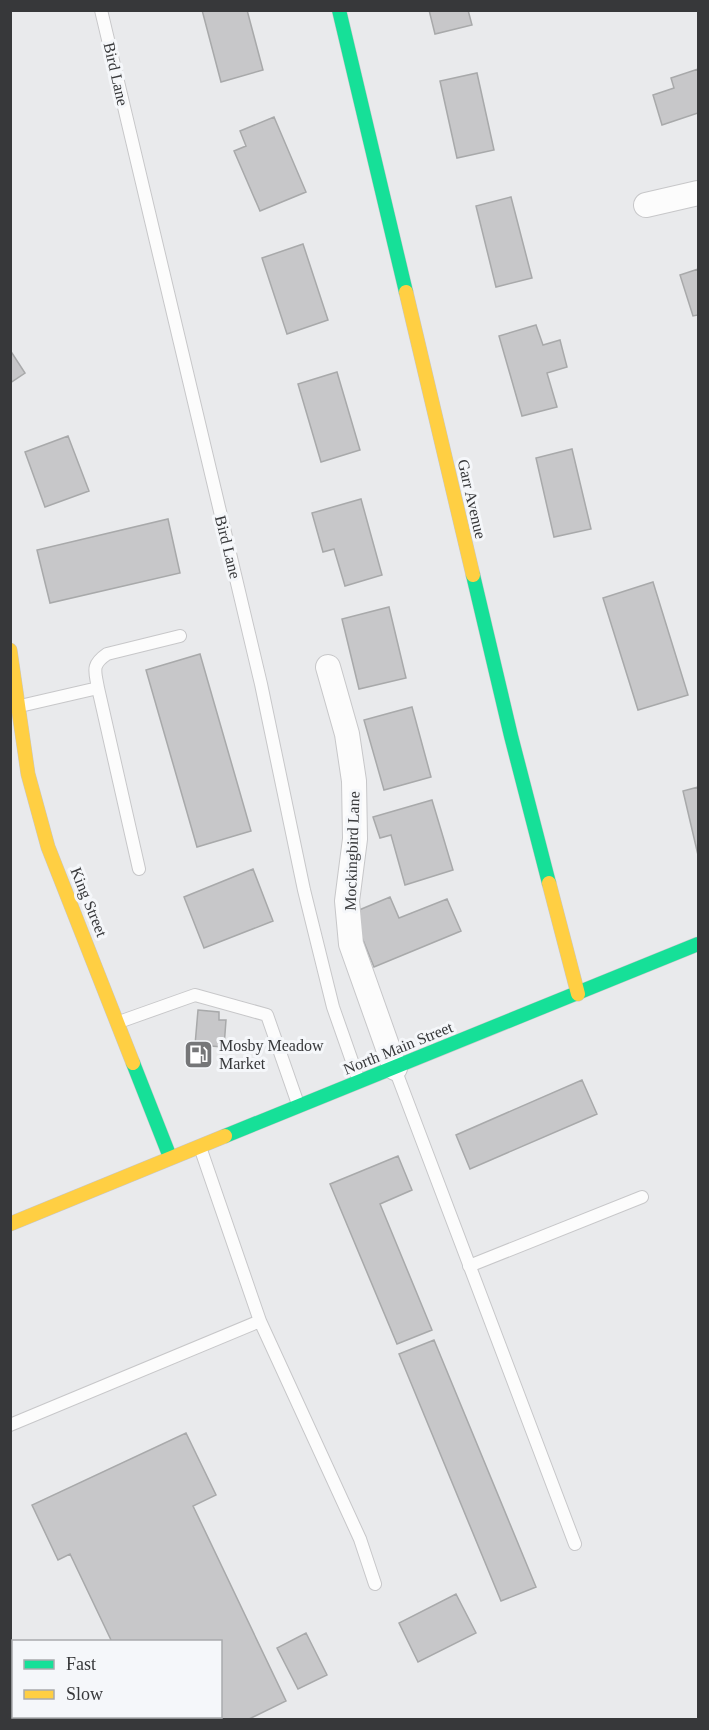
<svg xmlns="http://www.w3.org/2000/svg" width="709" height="1730" viewBox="0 0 709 1730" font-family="'Times New Roman',serif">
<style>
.building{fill:#c7c7c9;stroke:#a8a9aa;stroke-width:1.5}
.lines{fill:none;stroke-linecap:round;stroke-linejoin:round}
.lane-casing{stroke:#c7c7c9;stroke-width:14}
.street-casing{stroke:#c7c7c9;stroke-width:26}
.fast-casing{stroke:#c7c7c9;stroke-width:15}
.slow-casing{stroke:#c7c7c9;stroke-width:15}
.lane{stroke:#fcfcfc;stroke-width:12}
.street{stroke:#fcfcfc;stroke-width:24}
.fast{stroke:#16e098;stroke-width:14}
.slow{stroke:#ffcf43;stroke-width:14}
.labels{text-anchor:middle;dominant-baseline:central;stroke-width:6;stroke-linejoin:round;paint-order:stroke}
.street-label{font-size:16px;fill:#37383a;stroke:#f5f7fa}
.poi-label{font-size:16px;fill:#37383a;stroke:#f5f7fa;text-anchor:start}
</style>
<rect width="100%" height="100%" fill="#e9eaec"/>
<path class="building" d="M202,10H247L263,70L221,82Z
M429,10H468L472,25L435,34Z
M698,69V113L662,125L653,95L674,88L671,78Z
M477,73L494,150L457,158L440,81Z
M274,117L306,192L260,211L234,151L246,146L240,131Z
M511,197L532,278L496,287L476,206Z
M303,244L328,320L287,334L262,258Z
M698,269V315L693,316L680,275Z
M536,325L543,345L560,340L567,367L547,373L557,407L522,416L499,336Z
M10,350L25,373L10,383Z
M337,372L360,450L321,462L298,384Z
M68,436L89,491L45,507L25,452Z
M572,449L591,529L554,537L536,458Z
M361,499L382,575L345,586L334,549L323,552L312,513Z
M168,519L180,573L50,603L37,550Z
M653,582L688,695L638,710L603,598Z
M389,607L406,678L359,689L342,619Z
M200,654L251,831L197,847L146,670Z
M412,707L431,777L384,790L364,720Z
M698,787V855L683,791Z
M432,800L453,870L405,885L391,835L380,838L373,817Z
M253,869L273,921L204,948L184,897Z
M390,897L399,918L447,899L461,931L374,967L352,913Z
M198,1010L219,1012V1020H226L224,1047L195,1045Z
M582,1080L597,1114L470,1169L456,1135Z
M398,1156L412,1190L380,1204L432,1330L397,1344L330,1184Z
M434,1340L536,1587L501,1601L399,1354Z
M186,1433L216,1495L193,1506L286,1701L247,1720H148L147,1716H220V1642H112L70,1554L58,1560L32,1505Z
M456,1594L476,1633L418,1662L399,1623Z
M306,1633L327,1675L298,1689L277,1648Z"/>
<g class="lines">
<defs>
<path id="lane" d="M101,10L261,684L304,890L333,1007L359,1081
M98,688C95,671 91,665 107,654L180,636
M20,706L98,688L139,869
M119,1022L195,995L267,1015L298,1104
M395,1069L575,1544
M469,1266L642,1197
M260,1321L360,1539L375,1584
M10,1425L260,1321L200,1147"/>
<path id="street" d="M646,205L698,193
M328,667L347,734L354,781L355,839L347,901L351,944L395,1068"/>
<path id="fast" d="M339,10L406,292
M473,575L511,736L549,883
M133,1063L170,1157
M225,1136L698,944"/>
<path id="slow" d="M406,292L473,575
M10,650L28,774L48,847L133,1063
M549,883L578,994
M10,1224L225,1136"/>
</defs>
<use href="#lane" class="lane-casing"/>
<use href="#street" class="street-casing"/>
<use href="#fast" class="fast-casing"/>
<use href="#slow" class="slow-casing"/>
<use href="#lane" class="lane"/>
<use href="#street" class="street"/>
<use href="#fast" class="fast"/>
<use href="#slow" class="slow"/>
</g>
<defs>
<symbol id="fuel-square" viewBox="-11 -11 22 22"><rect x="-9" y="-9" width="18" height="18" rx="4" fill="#757678" stroke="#f5f7fa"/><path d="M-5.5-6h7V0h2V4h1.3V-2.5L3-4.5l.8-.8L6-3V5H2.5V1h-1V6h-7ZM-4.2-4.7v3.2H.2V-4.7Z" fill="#fff"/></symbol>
</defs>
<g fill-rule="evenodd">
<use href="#fuel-square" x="182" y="1038" width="33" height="33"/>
</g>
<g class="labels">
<g class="street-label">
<text transform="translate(116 74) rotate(77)">Bird Lane</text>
<text transform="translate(472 499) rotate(77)">Garr Avenue</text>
<text transform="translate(228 547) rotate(76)">Bird Lane</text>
<text transform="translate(352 851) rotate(-88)">Mockingbird Lane</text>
<text transform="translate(89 902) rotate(68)">King Street</text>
<text transform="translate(398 1048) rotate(-22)">North Main Street</text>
</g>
<g class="poi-label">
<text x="219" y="1045">Mosby Meadow<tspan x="219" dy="18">Market</tspan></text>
</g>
</g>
<rect width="709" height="1730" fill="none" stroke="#37383a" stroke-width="24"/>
<rect x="12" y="1640" width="210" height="78" fill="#f5f7fa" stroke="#a9abad" stroke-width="1.5"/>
<rect x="24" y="1660" width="30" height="9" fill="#16e098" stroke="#a9abad" stroke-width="1.5"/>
<text x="66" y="1670" font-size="18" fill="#37383a">Fast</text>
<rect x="24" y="1690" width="30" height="9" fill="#ffcf43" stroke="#a9abad" stroke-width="1.5"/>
<text x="66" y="1700" font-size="18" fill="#37383a">Slow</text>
</svg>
